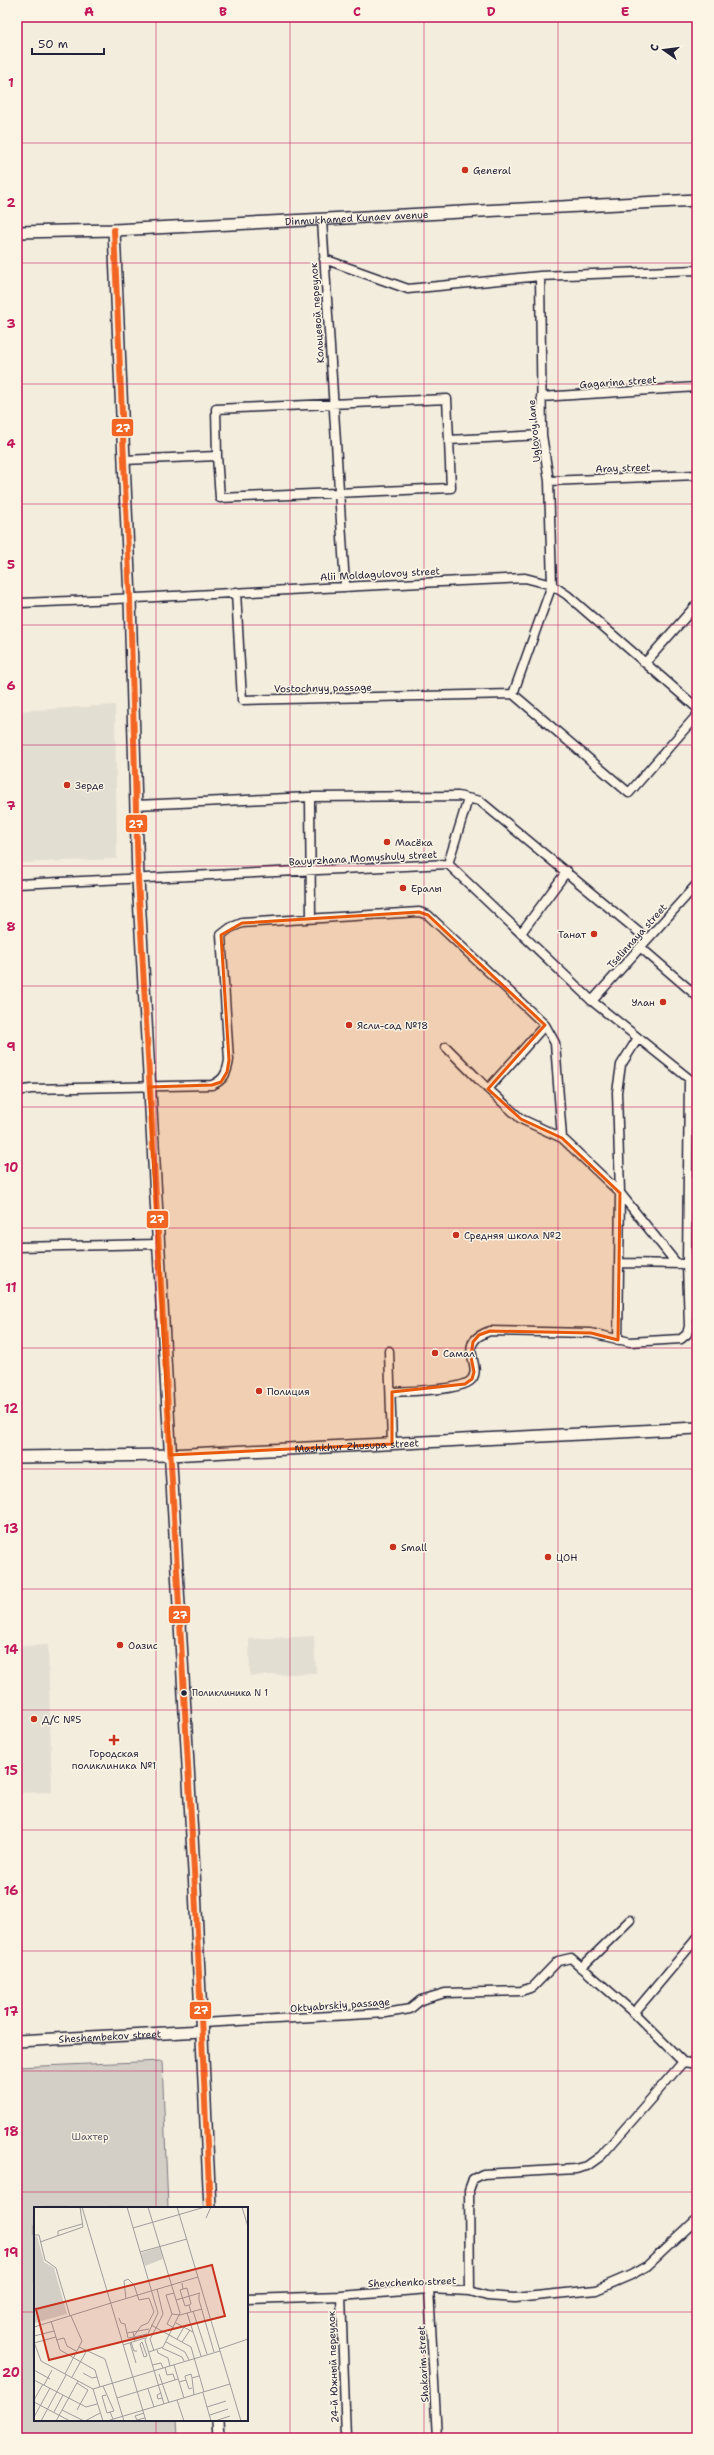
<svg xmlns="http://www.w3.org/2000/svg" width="714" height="2455" viewBox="0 0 714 2455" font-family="'Shantell Sans',sans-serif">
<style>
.built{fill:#e3ded2}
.green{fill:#d4cfc6;stroke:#7b7880}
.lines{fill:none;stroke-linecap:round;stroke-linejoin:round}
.street-casing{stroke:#22223b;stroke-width:11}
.secondary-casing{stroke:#22223b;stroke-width:14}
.street{stroke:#fcf5e5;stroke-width:8}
.secondary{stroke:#fcf5e5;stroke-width:11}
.bus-1-casing{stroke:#fcf5e5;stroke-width:9}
.bus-1{stroke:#f26522;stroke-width:6}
.marked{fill:#e8590c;fill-opacity:0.2;stroke:#e8590c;stroke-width:3;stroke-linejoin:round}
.grid{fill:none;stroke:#c2185b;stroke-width:1;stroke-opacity:0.55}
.poi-dot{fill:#c8321e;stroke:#fcf5e5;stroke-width:1.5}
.bus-dot{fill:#22223b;stroke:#fcf5e5;stroke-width:1.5}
.labels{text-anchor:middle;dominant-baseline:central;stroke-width:3;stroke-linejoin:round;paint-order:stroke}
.bus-label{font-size:9px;fill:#22223b;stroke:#fcf5e5;text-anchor:start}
.poi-label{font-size:10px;fill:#22223b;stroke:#fcf5e5;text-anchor:start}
.street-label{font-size:10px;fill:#22223b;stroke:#fcf5e5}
.park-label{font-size:10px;fill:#575665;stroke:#fcf5e5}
.inset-road{fill:none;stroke:#9f9c9d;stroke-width:1}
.view{fill:#c8321e;fill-opacity:0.15;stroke:#c8321e;stroke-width:2}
.inset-edge{fill:none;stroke:#22223b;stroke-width:2}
.line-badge{stroke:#fcf5e5;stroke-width:1.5}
.badge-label{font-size:11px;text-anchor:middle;font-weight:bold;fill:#fff}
.neatline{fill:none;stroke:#c2185b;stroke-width:1.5}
.grid-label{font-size:13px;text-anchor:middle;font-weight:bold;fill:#c2185b}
</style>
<rect width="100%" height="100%" fill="#f3edde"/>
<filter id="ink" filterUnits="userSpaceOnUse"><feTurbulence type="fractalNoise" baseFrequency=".025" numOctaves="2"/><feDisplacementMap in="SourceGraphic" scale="8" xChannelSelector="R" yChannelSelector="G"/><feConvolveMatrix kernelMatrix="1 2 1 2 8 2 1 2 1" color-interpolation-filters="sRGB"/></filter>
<g filter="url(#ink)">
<path class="built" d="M115,705L117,859L17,863V711Z
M314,1636L316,1673L250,1676L249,1639Z
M48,1645L52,1792L17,1793V1646Z"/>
<path class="green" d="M162,2061L168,2208H35V2420H177L178,2438H17V2067Z"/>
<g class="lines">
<defs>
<path id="street" d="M322,220L345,585
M324,259L408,289L540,276L697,270
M540,276L542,435L549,481L552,585L513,694L629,793L697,715
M541,397L697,387
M217,456L220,498L451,488L449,440
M124,460L217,456L216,409L447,399L449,440L542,435
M549,481L697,475
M236,592L242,700L513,694
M17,603C186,597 355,585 525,578L552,585L567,595L697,708
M645,663L697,604
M310,797L311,918
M136,805L310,797L458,796L480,801L647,939
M448,864L468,799
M17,884L448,864L592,1001L697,1085
M521,933L567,871
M640,947L697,996
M592,1001L697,884
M446,1047L488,1089L521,1119L562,1138
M488,1089L545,1025
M17,1091L31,1089L212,1085C224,1080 227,1073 229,1060L221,935L230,928L242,923L419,912L428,915L545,1025L555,1043L562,1138L620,1193L677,1264
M17,1247L158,1244
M619,1263L687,1264L689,1079
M618,1340L620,1193L617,1092L621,1065L638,1038
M389,1351L392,1444
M391,1392C407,1391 464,1391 472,1379C483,1364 454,1343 490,1331L591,1333L630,1342L681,1339L687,1334L689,1326L687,1264H697
M581,1968L630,1920
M634,2013L697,1938
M202,2023L386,2013L410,2009L421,2000L445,1993L521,1991L533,1987L558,1961L571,1958L634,2013L683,2062L697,2064
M429,2289L437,2438
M470,2291L469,2190L473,2179L483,2174L576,2169L587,2166L601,2156L683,2062
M341,2296L346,2438
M247,2299L341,2296L429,2289L470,2291L487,2296L515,2298L596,2290L631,2275L647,2266L697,2219"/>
<g id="secondary">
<path d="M114,230L130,599L138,879L195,1889L210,2208"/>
<path id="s1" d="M17,232L114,230L697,200"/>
<path id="s2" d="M17,1457L170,1455L697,1428"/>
<path id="s3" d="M17,2041L202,2031"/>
<path d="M218,2420L219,2438"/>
</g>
</defs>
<use href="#street" class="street-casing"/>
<use href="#secondary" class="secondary-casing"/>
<use href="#street" class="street"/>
<use href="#secondary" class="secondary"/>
<defs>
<path id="bus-1" d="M114,230L130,599L138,879L195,1889L210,2208"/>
</defs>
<use href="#bus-1" class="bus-1-casing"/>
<use href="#bus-1" class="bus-1"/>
</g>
</g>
<path class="marked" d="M419,912L428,915L545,1025L488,1089L521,1119L562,1138L620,1193L618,1340L591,1333L490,1331L479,1335L473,1342L471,1357L474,1372L472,1379L465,1384L392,1392V1444L170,1455L149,1087L212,1085L221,1082L227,1072L229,1060L221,935L242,923Z"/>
<path class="grid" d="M156,17V2208M290,17V2438M424,17V2438M558,17V2438M17,143H697M17,263H697M17,384H697M17,504H697M17,625H697M17,745H697M17,866H697M17,986H697M17,1107H697M17,1228H697M17,1348H697M17,1469H697M17,1589H697M17,1710H697M17,1830H697M17,1951H697M17,2071H697M17,2192H697M17,2312H35M247,2312H697M156,2420V2438"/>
<g class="poi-dot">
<circle cx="465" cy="170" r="4"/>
<circle cx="67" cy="785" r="4"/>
<circle cx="387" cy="842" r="4"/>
<circle cx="403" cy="888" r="4"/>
<circle cx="594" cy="934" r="4"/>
<circle cx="663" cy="1002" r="4"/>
<circle cx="349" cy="1025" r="4"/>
<circle cx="456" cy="1235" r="4"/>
<circle cx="435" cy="1353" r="4"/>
<circle cx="259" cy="1391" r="4"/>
<circle cx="393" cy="1547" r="4"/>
<circle cx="548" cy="1557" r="4"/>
<circle cx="120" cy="1645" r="4"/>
<circle cx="34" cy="1719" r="4"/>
<path d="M112 1734h4v4h4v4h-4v4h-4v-4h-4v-4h4z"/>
</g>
<circle class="bus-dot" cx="184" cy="1693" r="3.5"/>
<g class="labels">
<g class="bus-label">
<text x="192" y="1693">Поликлиника N 1</text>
</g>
<g class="poi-label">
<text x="473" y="170">General</text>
<text x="75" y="785">Зерде</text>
<text x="395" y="842">Масёка</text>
<text x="411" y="888">Ералы</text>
<text x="586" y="934" text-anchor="end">Танат</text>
<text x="655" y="1002" text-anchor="end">Улан</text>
<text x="357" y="1025">Ясли-сад №18</text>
<text x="464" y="1235">Средняя школа №2</text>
<text x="443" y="1353">Самал</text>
<text x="267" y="1391">Полиция</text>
<text x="401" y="1547">Small</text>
<text x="556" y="1557">ЦОН</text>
<text x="128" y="1645">Оазис</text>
<text x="42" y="1719">Д/С №5</text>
<text x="114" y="1753" text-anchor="middle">Городская<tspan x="114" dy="12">поликлиника №1</tspan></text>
</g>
<g class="street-label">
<text stroke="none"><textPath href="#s1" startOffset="340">Dinmukhamed Kunaev avenue</textPath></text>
<text transform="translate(317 313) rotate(-94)">Кольцевой переулок</text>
<text transform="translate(618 382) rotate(-4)">Gagarina street</text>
<text transform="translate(534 431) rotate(-95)">Uglovoy lane</text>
<text transform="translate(623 468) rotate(-2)">Aray street</text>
<text transform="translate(380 574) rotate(-3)">Alii Moldagulovoy street</text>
<text transform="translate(323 688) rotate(-1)">Vostochnyy passage</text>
<text transform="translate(363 858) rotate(-3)">Bauyrzhana Momyshuly street</text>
<text transform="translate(637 936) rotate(-48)">Tselinnaya street</text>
<text stroke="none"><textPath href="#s2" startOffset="340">Mashkhur Zhusupa street</textPath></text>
<text transform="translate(340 2005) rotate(-4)">Oktyabrskiy passage</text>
<text stroke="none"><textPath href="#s3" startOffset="93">Sheshembekov street</textPath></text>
<text transform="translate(412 2282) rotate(-2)">Shevchenko street</text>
<text transform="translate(423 2364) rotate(-93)">Shakarim street</text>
<text transform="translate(333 2367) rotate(-92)">24-й Южный переулок</text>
</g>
<g class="park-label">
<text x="90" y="2136">Шахтер</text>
</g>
</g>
<g transform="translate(34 2207)">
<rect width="214" height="214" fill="#f3edde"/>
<path d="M3,29L10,55L20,61L33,107L0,116V30ZM126,40L129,52L111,59L107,46Z" fill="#d4cfc6"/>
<path class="inset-road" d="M48,0L112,214M93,0L124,106L111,133L130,197M114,0L146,106L129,140L115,145M143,0L207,214M208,0L214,20M172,11L177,0M99,21L171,0M0,28H5L11,53L22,61L36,109M24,29V24L48,17M6,35L49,20L46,0M106,45L153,32M148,76L149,82L153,81L157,97L155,98L157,105M149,82L146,83L151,99L155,98M165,86V93L180,145M92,92L90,74L94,72L100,78L105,93L115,91L120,105L114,116L107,119L100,129M142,93L166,86M77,96L164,70M159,104L173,147M153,106L167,149M138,107L132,88L140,86M85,111L87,116L91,117L94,131L100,130L101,134M17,114L26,143L61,163L66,180M142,116L159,125M117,118L157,140L170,185M0,120L77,96M122,121L129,107L123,82M140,121L133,117L138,107L146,108L168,102M99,125L100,130L113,127M93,126L115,122M0,129L20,124M143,132L150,120M22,133L30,131L33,139L42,144M0,135L7,154L59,182L186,144M97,135L100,144H103M108,135L113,149L110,150L106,137ZM132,135L151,145L155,153M148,135L156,123M0,136L22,130M96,136L102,156M89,138L111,131M45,140L71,152L90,214M128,141L148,150L150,154M185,142L214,132M123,143L124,146L134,151L136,159M120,144L116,132L122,121M118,158L127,156L129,161M140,158L150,191M131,160L133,168L139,167L141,173M0,163L16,172M49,166L58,171L63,170M31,167L48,134L37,109M125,167L135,196M38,170L53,143M158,171L160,188M0,173L52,200L63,197M152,173L155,182L158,181M145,175L152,173L151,169L157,167L158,171L165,169M43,176L54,183L43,203M10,178L18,163M69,179L80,204L76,205L79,212M59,182L69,214M114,182L120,200M127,186L123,188L124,192L128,191M169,186L177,214M72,188L68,189L73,206L76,205M83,191L144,172M0,193L9,177M143,193L150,214M0,195L36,214M173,200L192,194M28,203L50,214M20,205L29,188M110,206L101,209L103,213L111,211M176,208L194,202M0,210L16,181M7,214L32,168M22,214L44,174M51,214L66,206M73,214L196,177M181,214L196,209"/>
<path class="view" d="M178,58L191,109L15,153L2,102Z"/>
<rect width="214" height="214" class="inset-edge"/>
</g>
<g class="line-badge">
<rect x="111" y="418" width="23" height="19" rx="4" fill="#f26522"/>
<rect x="125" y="814" width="23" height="19" rx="4" fill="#f26522"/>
<rect x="146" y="1210" width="23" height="19" rx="4" fill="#f26522"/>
<rect x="168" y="1605" width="23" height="19" rx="4" fill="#f26522"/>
<rect x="189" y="2001" width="23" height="19" rx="4" fill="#f26522"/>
</g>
<g class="badge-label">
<text x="123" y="432">27</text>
<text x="136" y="828">27</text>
<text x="157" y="1223">27</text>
<text x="180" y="1619">27</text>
<text x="201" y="2014">27</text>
</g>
<rect width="714" height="2455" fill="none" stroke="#fcf5e5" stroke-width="44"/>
<g transform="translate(664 50) rotate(284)" stroke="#fcf5e5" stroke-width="3" paint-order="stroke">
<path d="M0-3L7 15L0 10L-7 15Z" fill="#22223b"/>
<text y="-6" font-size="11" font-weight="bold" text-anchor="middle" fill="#22223b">С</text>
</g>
<path d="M32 48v6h72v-6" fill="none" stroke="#22223b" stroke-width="2"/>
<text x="38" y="48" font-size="12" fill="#22223b" stroke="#fcf5e5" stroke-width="3" paint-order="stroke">50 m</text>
<rect x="22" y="22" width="670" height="2411" class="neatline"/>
<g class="grid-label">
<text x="89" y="16">A</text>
<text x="223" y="16">B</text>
<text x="357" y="16">C</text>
<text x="491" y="16">D</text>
<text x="625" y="16">E</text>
<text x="11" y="87">1</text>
<text x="11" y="207">2</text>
<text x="11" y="328">3</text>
<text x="11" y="448">4</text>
<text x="11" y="569">5</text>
<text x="11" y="690">6</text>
<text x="11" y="810">7</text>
<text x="11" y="931">8</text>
<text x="11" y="1051">9</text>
<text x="11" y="1172">10</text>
<text x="11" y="1292">11</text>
<text x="11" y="1413">12</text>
<text x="11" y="1533">13</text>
<text x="11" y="1654">14</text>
<text x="11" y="1775">15</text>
<text x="11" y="1895">16</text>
<text x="11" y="2016">17</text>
<text x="11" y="2136">18</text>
<text x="11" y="2257">19</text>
<text x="11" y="2377">20</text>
</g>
</svg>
